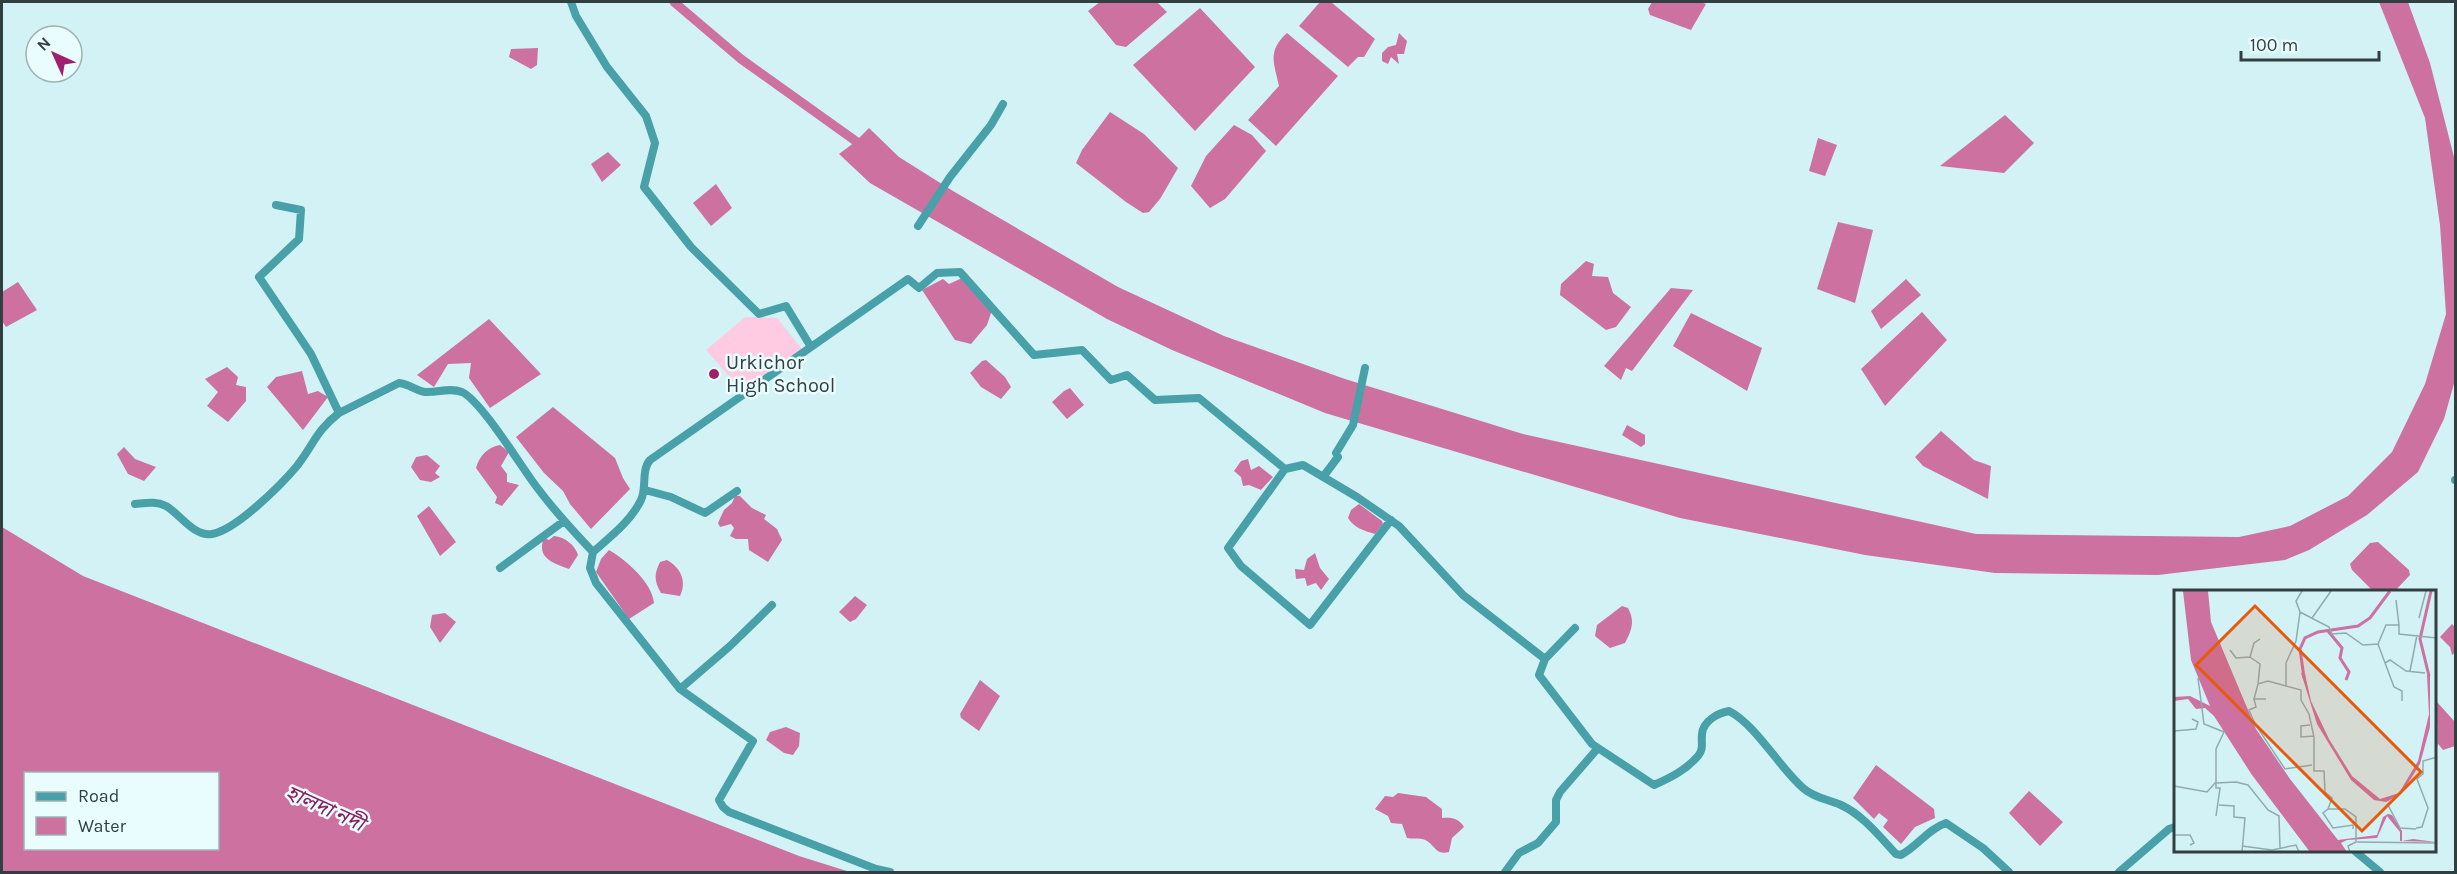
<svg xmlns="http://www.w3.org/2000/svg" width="2457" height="874" viewBox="0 0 2457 874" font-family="Karla,'Noto Sans Bengali',sans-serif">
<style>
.green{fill:#fecbe3}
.water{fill:#cc71a0;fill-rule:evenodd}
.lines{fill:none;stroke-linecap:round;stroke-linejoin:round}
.canal{stroke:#cc71a0;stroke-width:9}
.street{stroke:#48a0a8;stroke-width:8}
.poi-dot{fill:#a01e6e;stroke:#eafdfe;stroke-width:2}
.labels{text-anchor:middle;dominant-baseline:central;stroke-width:5;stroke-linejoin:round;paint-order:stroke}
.poi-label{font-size:20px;fill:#323f40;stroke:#eafdfe;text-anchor:start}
.water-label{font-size:21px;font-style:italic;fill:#8b1e60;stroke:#eafdfe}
.inset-river{fill:none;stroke:#cc71a0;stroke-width:3}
.inset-road{fill:none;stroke:#92aaad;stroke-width:1.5}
.view{fill:#e8590c;fill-opacity:0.15;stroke:#e8590c;stroke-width:3}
.inset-edge{fill:none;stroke:#323f40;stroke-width:3}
</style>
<rect width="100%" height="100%" fill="#d2f2f5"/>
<path class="green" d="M745,317L777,318L802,349L742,391L706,350Z"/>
<path class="water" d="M1100,2H1157L1167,12L1126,47L1116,45L1088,11Z
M1320,2H1331L1375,39L1364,57H1358L1348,67L1299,26Z
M1652,2H1700L1706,4L1691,30L1650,15L1648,9Z
M2379,2H2408L2430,63L2455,161V380L2444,419L2418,472L2367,515L2309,550L2285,560L2158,575L1995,573L1865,555L1680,518L1325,413L1172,350L1107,319L870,183L839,154L855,142L869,128L899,157L953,191L1118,287L1224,336L1345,379L1523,434L1976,534L2239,537L2290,526L2348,496L2392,452L2425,384L2446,314L2440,225L2425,118Z
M1200,8L1255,67L1195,131L1133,65Z
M1287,33L1338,76L1276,146L1248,120L1279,86C1274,63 1267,51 1287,33Z
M1399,33L1407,41L1404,54H1397L1399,64L1391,57L1388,64L1382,61V53L1388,47L1396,45Z
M538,48L537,65L531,69L509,57L511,49Z
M1110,112L1144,134L1178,168L1160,199L1149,212L1143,213L1126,202L1076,163L1082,150Z
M2005,115L2034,143L2004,173L1940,166Z
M1234,125L1252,135L1266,151L1225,199L1210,208L1191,186L1206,156Z
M1818,138L1837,145L1825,176L1809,171Z
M608,152L621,165L602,182L591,164Z
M716,184L732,208L711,226L693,203Z
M1838,222L1873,230L1855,303L1817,289Z
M1586,261L1594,264L1592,276L1608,277L1613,293L1631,307L1616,327L1606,330L1560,295L1561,284Z
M962,278L992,310L987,325L971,344L955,340L922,290L943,279L949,284Z
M1906,279L1921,295L1881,329L1871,311Z
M18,282L37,310L6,327L2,321V292Z
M1671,288L1693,290L1632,371L1626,368L1621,380L1604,366Z
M1922,312L1947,340L1885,406L1861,369Z
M1691,313L1762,348L1747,391L1673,346Z
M489,319L541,374L490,408L469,378L471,363L448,364L434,387L417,375Z
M986,360L1005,377L1011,387L1001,399L981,387L970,373L982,361Z
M227,367L238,377L236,385L246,387V401L228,422L207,406L218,392L205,379Z
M302,371L308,394L318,391L328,397L303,430L267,387L276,377Z
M1070,388L1084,405L1067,419L1052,402L1064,391Z
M553,407L615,458L623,478L630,489L591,529L570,504L563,491L544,473L516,437Z
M1627,425L1645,435V444L1641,447L1622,435Z
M1941,431L1974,460L1991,466L1988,499L1923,466L1915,457Z
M500,445L509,452L501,466L507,474V482L519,485L502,506L495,503L497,497L476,468C479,456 488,447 500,445Z
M124,447L135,459L156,467L144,481L128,474L117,454Z
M427,455L440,466L435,473L440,477L431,482L420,480L411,467L416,457Z
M1248,459L1251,470L1259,466L1273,477L1261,490L1249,485L1243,486L1241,477L1234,471L1241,461Z
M735,496H740L752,508L766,515L764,519L777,529L782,540L768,562L749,550L748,539H736L730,536L734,528L731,524L720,527L718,523L724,510L732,503Z
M1359,504L1382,521L1383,524L1375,534C1365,531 1354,528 1348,518L1351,510Z
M429,506L456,542L440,556L417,516Z
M2,527L83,576L799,856L850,872H2ZM26,774H218V848H26Z
M554,536C565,537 575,545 578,555L569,569C553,563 536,558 544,538L549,540Z
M2378,542L2409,570L2410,575L2394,592H2374L2352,570L2350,564L2370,543Z
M609,550C626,560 652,582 654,603L629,619L596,572L601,559Z
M1315,553L1320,568L1329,579L1321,590L1316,583L1307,586L1305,578L1296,579L1295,569L1304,570L1307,559Z
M667,560C681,568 687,581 680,596L661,593C654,581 654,574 660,562Z
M855,596L867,605L856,619L850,622L839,612Z
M1622,606L1628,608C1635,621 1632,630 1625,643L1610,648L1595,636L1597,625Z
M445,613L456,622L440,643L430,627L432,615Z
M2452,624L2455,627L2456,652L2452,655L2450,647L2440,637Z
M980,680L1000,696L979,731L961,718L960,714Z
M2437,702L2455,722V746L2443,750L2435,740V705Z
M786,727L800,733L799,746L793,755L784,753L766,740L770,732Z
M1876,765L1934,809L1935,818L1915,827L1901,844L1883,827L1888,820L1879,813L1874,819L1853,798Z
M2029,791L2063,822L2040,846L2009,813Z
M1398,793L1426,797L1442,809V818C1451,817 1459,818 1464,827L1452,838L1449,852C1434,856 1435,842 1422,839C1417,838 1412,839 1407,838L1402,824L1391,823L1388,816L1375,809L1385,796L1393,797Z"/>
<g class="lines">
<path class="canal" d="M674,2L741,59L864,147"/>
<path class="street" d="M571,2L576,16L607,67L646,116L655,143L644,187L691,247L759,314L786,306L811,347
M276,205L301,210L299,239L259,277L311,354L339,413L399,383C409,384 416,391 425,392C438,393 449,387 462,392C481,401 519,463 533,482C551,507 572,530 593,552C610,537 631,521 641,500C647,488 641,470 650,460L908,279L919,288L937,273L960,272L1034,355L1082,350L1111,380L1127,375L1155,400L1199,398L1285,469L1303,465L1357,497L1399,526L1463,595L1545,659L1539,675L1592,744L1654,785C1670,778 1686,770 1698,756C1704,749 1701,743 1702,734C1703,721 1718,713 1729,711C1756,725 1779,767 1803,788C1814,798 1828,799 1841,805C1863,815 1880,837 1896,854L1901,855C1918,846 1928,829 1946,823L1983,848L2009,872
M918,226L950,177L991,125L1003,104
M1285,469L1228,548L1241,566L1310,625L1391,520
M1323,477L1338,457L1336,453L1353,425L1365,368
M2455,480H2456
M645,490L671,497L705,513L737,491
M135,504C146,503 156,501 166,506C180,514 194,537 212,534C236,530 281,485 297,466C314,444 316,431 339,413
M593,552L590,568L596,583L680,689L730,646L772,605
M500,568L564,521
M1545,659L1575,628
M680,689L753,741L719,800L723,807L729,812L876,869L890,872
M2356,852L2380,872
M1505,872L1519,853L1538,843L1556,822V800L1560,792L1598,748
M2119,872L2169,829L2175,827"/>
</g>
<circle class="poi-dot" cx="714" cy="374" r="6"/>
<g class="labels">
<g class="poi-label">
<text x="726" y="362">Urkichor<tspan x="726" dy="23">High School</tspan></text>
</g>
<g class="water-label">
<text transform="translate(325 808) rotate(24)">হালদা নদী</text>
</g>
</g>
<g transform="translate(2174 590)">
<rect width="262" height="262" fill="#d2f2f5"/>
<path d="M9,1H34L37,32L82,139L116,189L164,250L203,245L209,227L214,224L218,225L228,241V251L239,249L262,252L226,251V242L213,226L203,248L173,250L167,253L173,262H136L78,185L40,126L31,118L22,119L14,109L0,111V107L16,106L36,116L17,70ZM127,83L131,84L137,111L155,149L178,186L206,209L225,203L244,171L255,124L253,85H256V137L246,174L227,204L212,212L200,210L177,190L143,134Z" fill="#cc71a0"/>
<path class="inset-river" d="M154,41L168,58L166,68L175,82L172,90M255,86L246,49L257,1M130,88L126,59L131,48L144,42L184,36L196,28L216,1"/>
<path class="inset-road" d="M222,10L225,35M126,22L122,11L128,1M138,28L157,1M245,28L252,1M86,49L80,53L76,67L86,74L84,94L94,91L127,100V110L135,124L140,147V181H150L151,202L158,208L154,219H171L182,227V252L174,256L176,262M204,54L212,35H225V44L263,48M56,60L62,68L76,67M211,73L216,70L232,81L251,83M236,81L243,45M24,88L30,134L50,142L42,159V198H46L42,226M84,94L80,109H92M112,95V73L122,51L126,22L155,37L158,44L172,43L189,55L204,54L220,97L228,101V111M80,109L82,117L75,120L81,134L111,179L138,175M263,133V156M136,135L127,136V147L140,146M0,141L22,139L24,132L18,129M42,193L62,192L74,195L94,220L105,226L106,258M0,196L33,202L42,192M45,215L60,216V227L71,228L68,262M214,215L226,238L242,239M154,219L149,223L159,238L179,235V239M242,238L248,237L254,218L243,189L249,184V171L263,167M0,245H16L20,253L16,255M183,252L263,253M68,256L98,260L122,255L125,262"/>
<path class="view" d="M81,16L247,182L188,241L22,75Z"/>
<rect width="262" height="262" class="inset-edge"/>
</g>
<rect width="2457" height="874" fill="none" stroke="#323f40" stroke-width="6"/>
<rect x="24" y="772" width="195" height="78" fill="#eafdfe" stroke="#a0b1b2" stroke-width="1.5"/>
<rect x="36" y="792" width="30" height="9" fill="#48a0a8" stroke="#a0b1b2" stroke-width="1.5"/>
<text x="78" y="802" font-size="18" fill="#323f40">Road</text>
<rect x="36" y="817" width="30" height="18" fill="#cc71a0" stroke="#a0b1b2" stroke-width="1.5"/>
<text x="78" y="832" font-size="18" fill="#323f40">Water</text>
<g transform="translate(54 54) rotate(315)"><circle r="28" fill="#eafdfe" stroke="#a0b1b2" stroke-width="1.5"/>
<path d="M0-4.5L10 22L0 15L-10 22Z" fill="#a01e6e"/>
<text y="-9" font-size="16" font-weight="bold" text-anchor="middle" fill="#323f40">N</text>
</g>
<path d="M2241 51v9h138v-9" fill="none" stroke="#323f40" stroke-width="3"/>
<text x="2250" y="51" font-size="18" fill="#323f40" stroke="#eafdfe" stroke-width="4.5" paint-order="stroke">100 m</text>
</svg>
